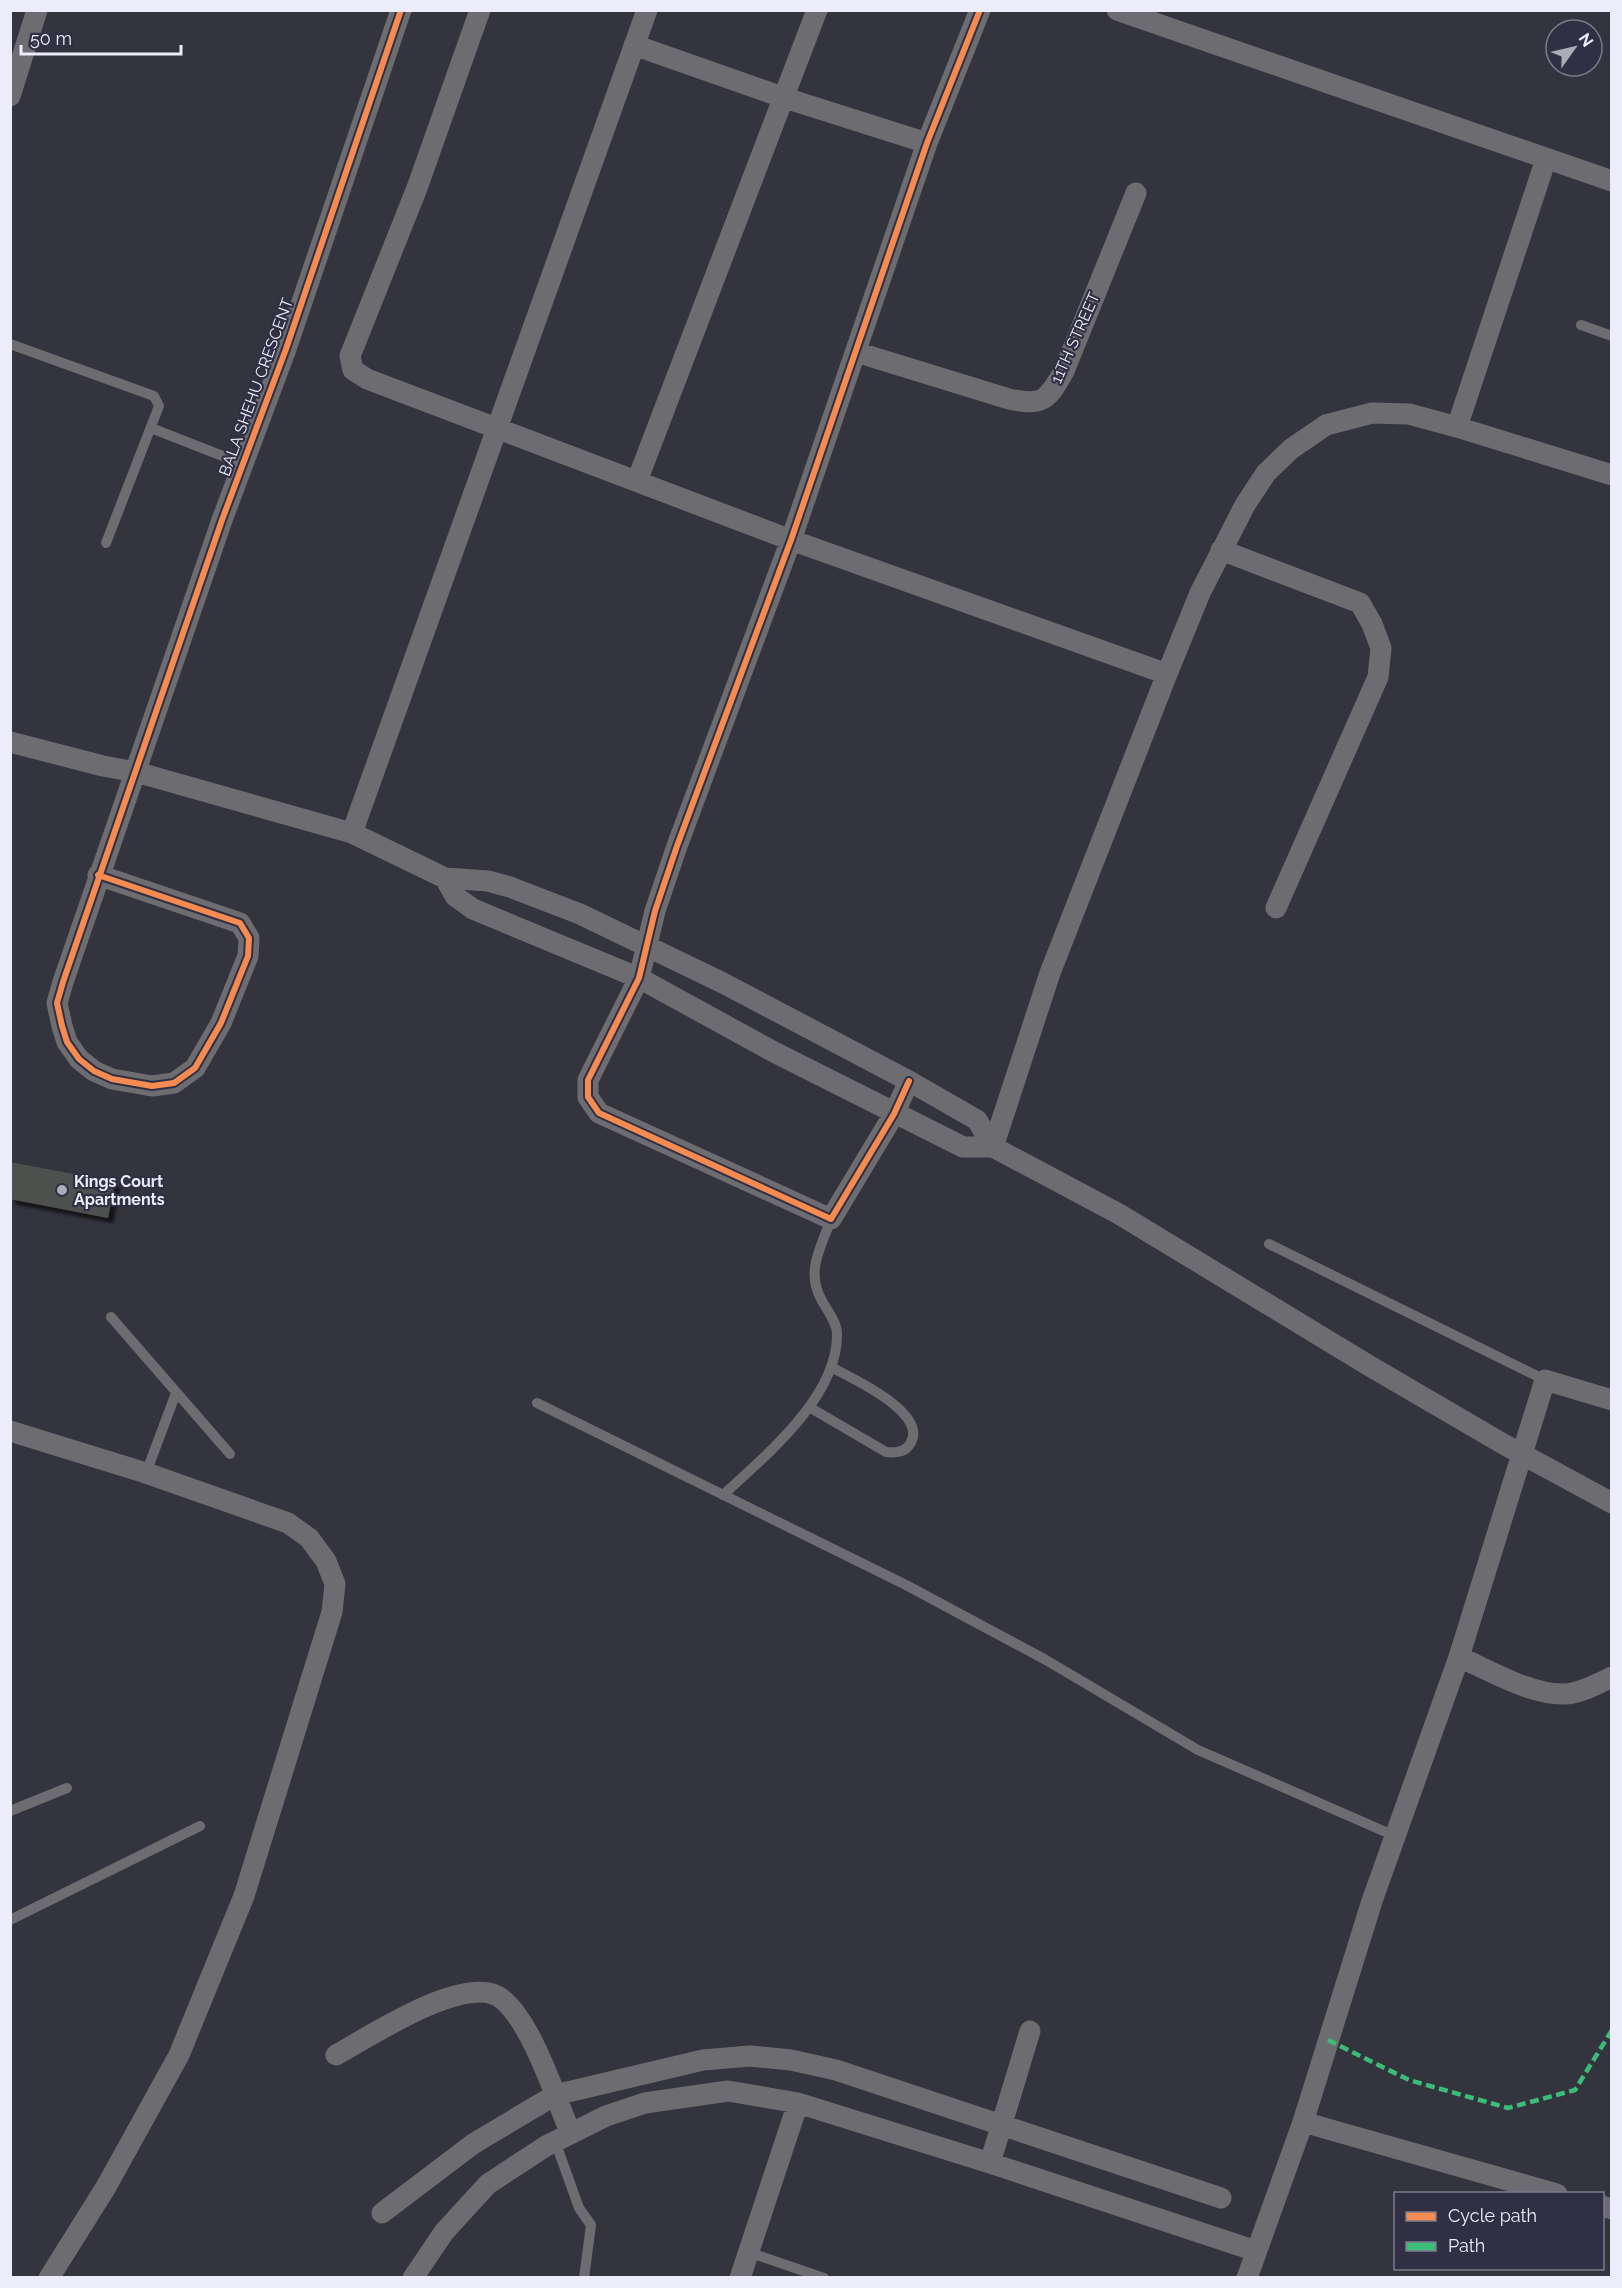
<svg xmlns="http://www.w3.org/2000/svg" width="1622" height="2288" viewBox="0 0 1622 2288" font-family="Raleway,sans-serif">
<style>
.building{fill:#50514f;filter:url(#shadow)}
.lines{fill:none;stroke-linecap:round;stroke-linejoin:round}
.service{stroke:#6d6d71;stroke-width:10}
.minor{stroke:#6d6d71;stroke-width:21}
.quiet{stroke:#3abd76;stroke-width:4.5;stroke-dasharray:9 4.5;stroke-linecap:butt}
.cycleway-casing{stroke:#302f44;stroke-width:10}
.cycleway{stroke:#f68b52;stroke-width:6}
.poi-dot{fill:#acacb9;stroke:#302f44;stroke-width:2}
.labels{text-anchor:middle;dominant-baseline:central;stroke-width:4.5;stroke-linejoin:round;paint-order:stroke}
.street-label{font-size:16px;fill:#ececfa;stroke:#302f44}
.poi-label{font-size:16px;font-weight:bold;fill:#ececfa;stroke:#302f44;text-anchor:start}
</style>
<defs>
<filter id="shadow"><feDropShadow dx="5.5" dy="5.5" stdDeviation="1.5" flood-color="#0009"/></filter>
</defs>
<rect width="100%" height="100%" fill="#34343f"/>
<path class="building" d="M10,1162L115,1182L108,1218L10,1199Z"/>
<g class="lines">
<path class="service" d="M1581,325L1612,336
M10,344L154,396L159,406L106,543
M151,428L243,464
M1269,1244L1545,1380
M111,1317L230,1454
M537,1403L906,1585L1046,1660L1198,1750L1395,1836
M809,1407L886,1452C895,1453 905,1453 910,1444C930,1413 851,1378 831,1367
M146,1473L176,1393
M723,1495C765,1456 838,1397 837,1334C837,1322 827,1310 822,1301C805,1271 821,1248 831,1219
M10,1811L67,1788
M10,1920L200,1826
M555,2141L579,2208L591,2225L584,2278
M748,2252L824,2278"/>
<path class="minor" d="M480,10L417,188L350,356L353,370L367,379L791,540L1167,674
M1117,10L1612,181
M634,45L785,98L927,143
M10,96L37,10
M856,352L1009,399C1043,406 1047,401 1064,371L1136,193
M1457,427L1546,159
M637,481L817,10
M1221,550L1360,603L1372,624L1381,648L1378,677L1276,908
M10,742L103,766L136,772L352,833L445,878L488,881L510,887L580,914L723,983L909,1081L977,1120L993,1147
M352,833L647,10
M98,875L240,923L249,938L248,956L221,1023L195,1068L174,1083L152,1086L112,1079L94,1071L79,1059L67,1042L62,1026L57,1003L63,982L222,520L286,349L401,10
M445,878L455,896L473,909L639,978L774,1052L963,1147H993L1119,1214L1368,1365L1505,1445L1612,1503
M909,1081L894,1114L831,1219L599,1113L588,1097V1080L639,978L655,911L677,846L791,540L927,143L980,10
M993,1147L1050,973L1167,674L1200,593L1245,505L1266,473L1291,449L1326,425L1372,413L1409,414L1457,427L1612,475
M10,1431L146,1473L288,1523L309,1538L326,1561L335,1584L332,1612L244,1896L179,2055L106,2187L49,2278
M1459,1657C1489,1670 1531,1695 1564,1694C1579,1694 1598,1684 1612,1677
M336,2055C369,2037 468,1971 502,1999C532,2023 555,2096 570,2132
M1303,2122L1557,2194
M990,2163L1030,2031
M1602,2206L1612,2209
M382,2213L473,2144L555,2095L703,2060L750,2056L791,2060L836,2070L1221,2198
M413,2278L444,2232L488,2184L546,2146L606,2116L645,2103L728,2091L798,2103L990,2163L1256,2251
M740,2278L798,2103
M1247,2278L1303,2122L1372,1901L1459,1657L1545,1380L1612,1400"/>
<path class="quiet" d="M1328,2040L1409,2080L1508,2108L1575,2090L1612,2030"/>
<defs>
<path id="cycleway" d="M98,875L240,923L249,938L248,956L221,1023L195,1068L174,1083L152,1086L112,1079L94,1071L79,1059L67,1042L62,1026L57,1003L63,982L222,520L286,349L401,10
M909,1081L894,1114L831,1219L599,1113L588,1097V1080L639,978L655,911L677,846L791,540L927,143L980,10"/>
</defs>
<use href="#cycleway" class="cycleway-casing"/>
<use href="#cycleway" class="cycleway"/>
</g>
<circle class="poi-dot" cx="62" cy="1190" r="6"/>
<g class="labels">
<g class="street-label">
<text transform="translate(1075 338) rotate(-66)">11TH STREET</text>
<text transform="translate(256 387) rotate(-70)">BALA SHEHU CRESCENT</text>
</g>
<g class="poi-label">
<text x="74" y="1181">Kings Court<tspan x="74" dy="18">Apartments</tspan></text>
</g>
</g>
<rect width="1622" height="2288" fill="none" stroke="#ececfa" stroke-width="24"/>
<rect x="1394" y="2192" width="210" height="78" fill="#302f44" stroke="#7b7b8d" stroke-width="1.5"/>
<rect x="1406" y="2212" width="30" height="9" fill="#f68b52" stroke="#7b7b8d" stroke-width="1.5"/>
<text x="1448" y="2222" font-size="18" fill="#ececfa">Cycle path</text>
<rect x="1406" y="2242" width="30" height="9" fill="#3abd76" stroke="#7b7b8d" stroke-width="1.5"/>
<text x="1448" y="2252" font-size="18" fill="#ececfa">Path</text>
<g transform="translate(1574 48) rotate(56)"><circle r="28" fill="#302f44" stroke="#7b7b8d" stroke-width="1.5"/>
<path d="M0-4.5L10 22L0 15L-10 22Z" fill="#acacb9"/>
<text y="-9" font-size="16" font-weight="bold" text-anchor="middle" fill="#ececfa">N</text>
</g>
<path d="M21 45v9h160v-9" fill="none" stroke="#ececfa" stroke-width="3"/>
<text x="30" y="45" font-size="18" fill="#ececfa" stroke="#302f44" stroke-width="4.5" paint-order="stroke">50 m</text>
</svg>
